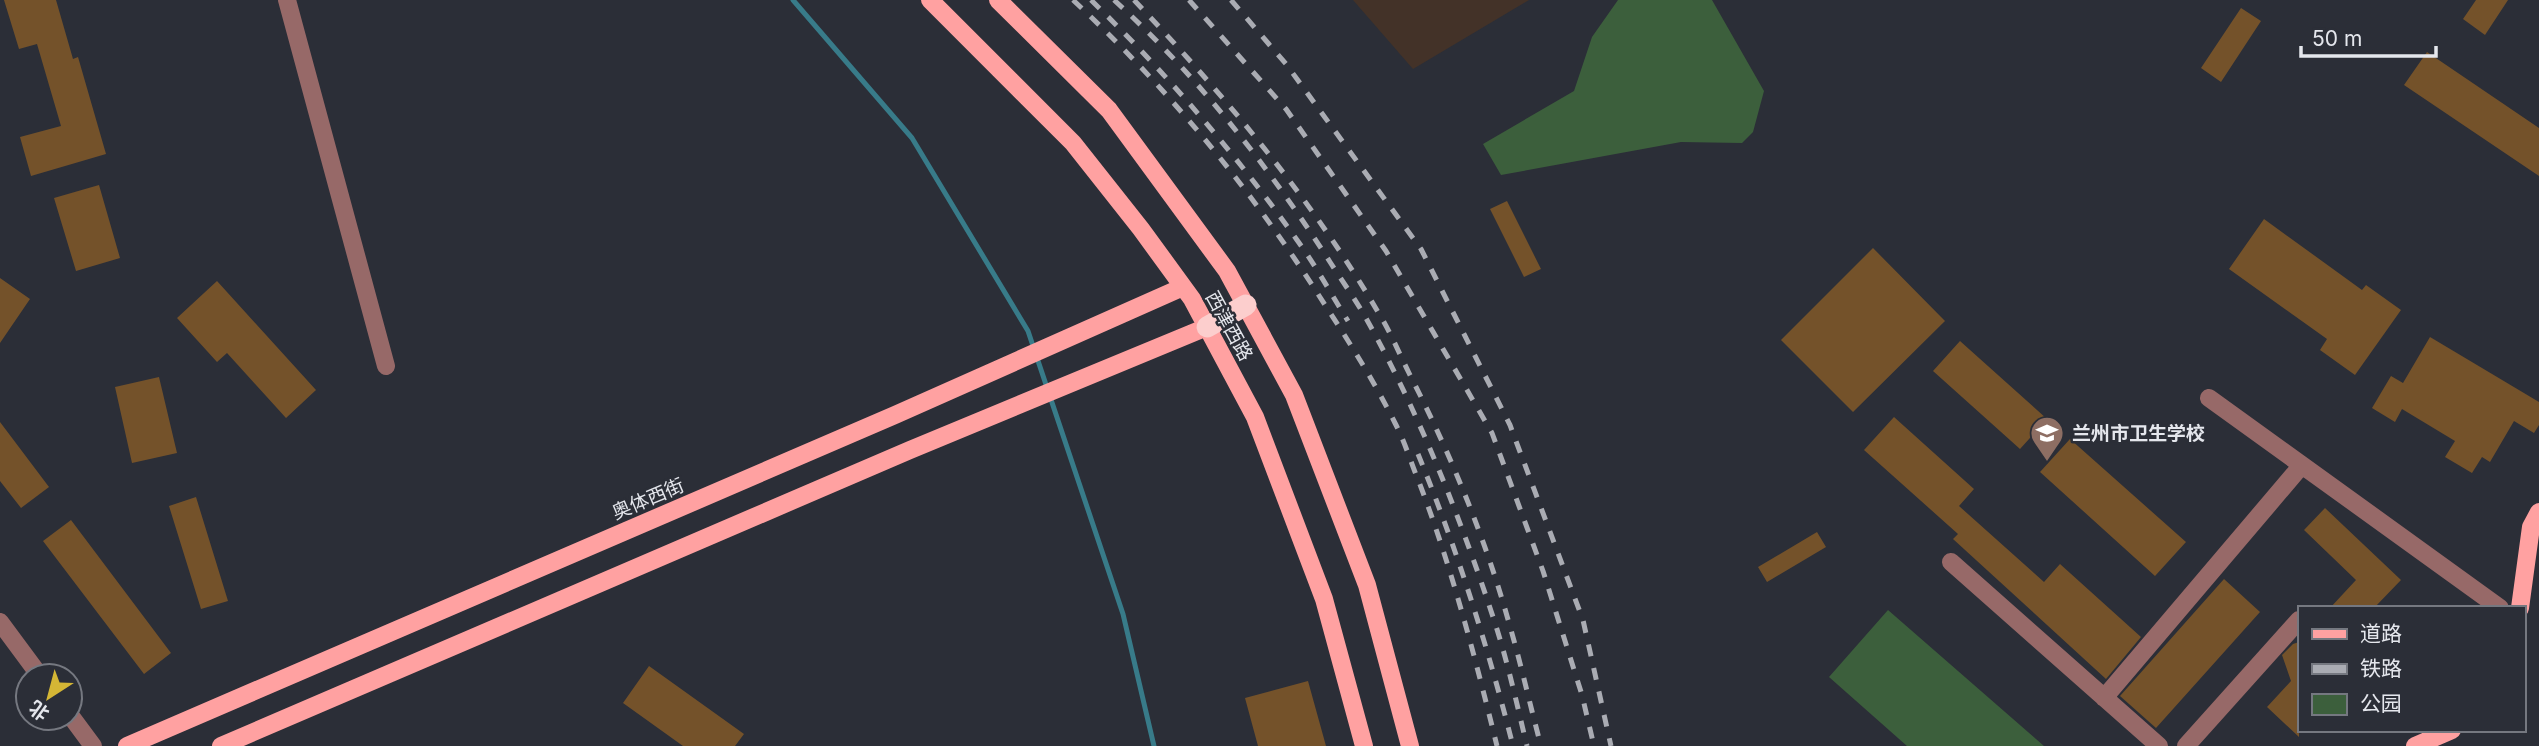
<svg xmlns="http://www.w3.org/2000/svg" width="2539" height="746" viewBox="0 0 2539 746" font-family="Inter,'Noto Sans SC',sans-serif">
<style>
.industrial{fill:#433228}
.green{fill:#3c5f3c}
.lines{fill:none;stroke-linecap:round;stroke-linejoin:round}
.stream{stroke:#387b89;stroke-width:5}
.building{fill:#74522a}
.minor{stroke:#976968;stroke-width:18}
.major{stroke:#ffa1a1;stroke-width:18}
.highway{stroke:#fccecd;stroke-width:21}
.rail{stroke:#aaacb3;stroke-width:5;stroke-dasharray:12 12;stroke-linecap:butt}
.labels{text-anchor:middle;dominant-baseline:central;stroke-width:5;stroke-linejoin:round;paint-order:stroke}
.street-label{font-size:19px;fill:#e5e7ed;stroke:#2b2e37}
.poi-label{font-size:19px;font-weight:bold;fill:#e5e7ed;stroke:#2b2e37;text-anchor:start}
</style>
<rect width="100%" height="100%" fill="#2b2e37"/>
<path class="industrial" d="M1353,0H1529L1413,69Z"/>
<path class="green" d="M1618,0H1712L1764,91L1753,132L1742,143L1681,142L1501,175L1483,144L1574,91L1592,37Z
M1888,610L2044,746H1907L1829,677Z"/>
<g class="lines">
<path class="stream" d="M793,0L912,138L1028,331L1123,614L1154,746"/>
</g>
<path class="building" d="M4,0H56L73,59L78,57L106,154L31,176L20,137L61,126L37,44L19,49Z
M2476,0H2508L2485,35L2463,19Z
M2241,8L2261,21L2221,82L2201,68Z
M2427,52L2539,128V176L2404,85Z
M99,185L120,258L76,271L54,198Z
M1507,201L1541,269L1524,277L1490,209Z
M2264,219L2362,290L2366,285L2401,310L2355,375L2320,350L2327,339L2229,269Z
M1873,248L1945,321L1853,412L1781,340Z
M0,278L30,299L0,343Z
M217,281L316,390L286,418L227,353L217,362L177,318Z
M2430,337L2539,402V425L2534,433L2514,421L2490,462L2482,457L2472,473L2445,457L2455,441L2402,409L2395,422L2372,408L2391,376L2403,383Z
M1960,341L2047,419L2020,449L1933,371Z
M159,377L177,453L132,463L115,387Z
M1894,417L1974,489L1959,506L2044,582L2060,564L2141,637L2106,679L1953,539L1958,534L1864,450Z
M0,422L49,487L21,508L0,481Z
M2070,439L2186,542L2155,576L2040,472Z
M196,497L228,601L201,609L169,506Z
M2325,508L2401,580L2374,608H2330L2356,580L2304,530Z
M71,520L171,653L144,674L43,541Z
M1817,532L1826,547L1767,582L1758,567Z
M2224,579L2260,612L2156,728L2120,696Z
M2299,642V737L2267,707L2291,681L2282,655L2293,644Z
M649,666L744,734L735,746H683L623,703Z
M1308,681L1326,746H1258L1245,698Z"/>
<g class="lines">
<path class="minor" d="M287,0L386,366
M2209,398L2500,608
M1951,562L2159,746
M0,622L40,676
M2104,698L2302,465
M70,715L93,746
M2186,746L2299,620"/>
<path class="major" d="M930,0L1073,143L1141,229L1192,299L1255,417L1324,599L1364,746
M998,0L1109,110L1227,271L1294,395L1367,585L1410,746
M2520,608L2531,527L2539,512
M127,746L895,415L1183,287
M221,746L910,450L1207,327
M2415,746L2452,730"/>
<path class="highway" d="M1207,327L1246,305"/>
<path class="rail" d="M1073,0C1171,91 1254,193 1325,305C1350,343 1375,383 1395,423C1405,442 1411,463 1419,482C1452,568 1475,657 1497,746
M1091,0C1167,74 1236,154 1297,240C1316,266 1331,294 1348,321
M1114,0C1197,75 1269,167 1330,262C1342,281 1356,300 1367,320C1420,415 1461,519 1495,623C1508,663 1517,705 1527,746
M1134,0C1225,96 1311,198 1378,312C1390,331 1399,353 1409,373C1450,453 1485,537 1509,623C1521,664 1530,705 1541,746
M1189,0L1286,109L1386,251L1492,433L1543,571L1582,695L1594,746
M1231,0L1286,64L1421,249L1510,425L1583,620L1611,746
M1418,454C1457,549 1488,647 1513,746"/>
</g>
<defs>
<symbol id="university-pin" viewBox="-11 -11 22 30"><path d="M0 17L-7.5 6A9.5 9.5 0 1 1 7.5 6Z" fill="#8d6e63" stroke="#2b2e37"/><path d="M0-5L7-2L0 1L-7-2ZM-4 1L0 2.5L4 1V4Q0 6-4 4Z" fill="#fff"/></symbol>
</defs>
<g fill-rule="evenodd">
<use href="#university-pin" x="2028" y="414" width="38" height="52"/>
</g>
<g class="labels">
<g class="street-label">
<text transform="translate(1229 326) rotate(61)">西津西路</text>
<text transform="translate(648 499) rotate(-23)">奥体西街</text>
</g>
<g class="poi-label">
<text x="2072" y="433">兰州市卫生学校</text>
</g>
</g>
<rect x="2298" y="606" width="228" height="126" fill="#2b2e37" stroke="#757880" stroke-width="2"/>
<rect x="2312" y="629" width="35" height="10" fill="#ffa1a1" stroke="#757880" stroke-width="2"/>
<text x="2360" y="641" font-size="21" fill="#e5e7ed">道路</text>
<rect x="2312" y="664" width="35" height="10" fill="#aaacb3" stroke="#757880" stroke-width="2"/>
<text x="2360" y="676" font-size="21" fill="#e5e7ed">铁路</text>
<rect x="2312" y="694" width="35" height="21" fill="#3c5f3c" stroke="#757880" stroke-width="2"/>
<text x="2360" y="711" font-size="21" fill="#e5e7ed">公园</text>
<g transform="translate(49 697) rotate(216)"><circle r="33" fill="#2b2e37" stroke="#757880" stroke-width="2"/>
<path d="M0-5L12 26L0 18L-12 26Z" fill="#d4b635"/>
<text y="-10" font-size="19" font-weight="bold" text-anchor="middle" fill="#e5e7ed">北</text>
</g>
<path d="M2301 46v10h135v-10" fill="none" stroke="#e5e7ed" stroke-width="3.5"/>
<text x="2312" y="46" font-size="21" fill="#e5e7ed" stroke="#2b2e37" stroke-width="5" paint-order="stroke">50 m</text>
</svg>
